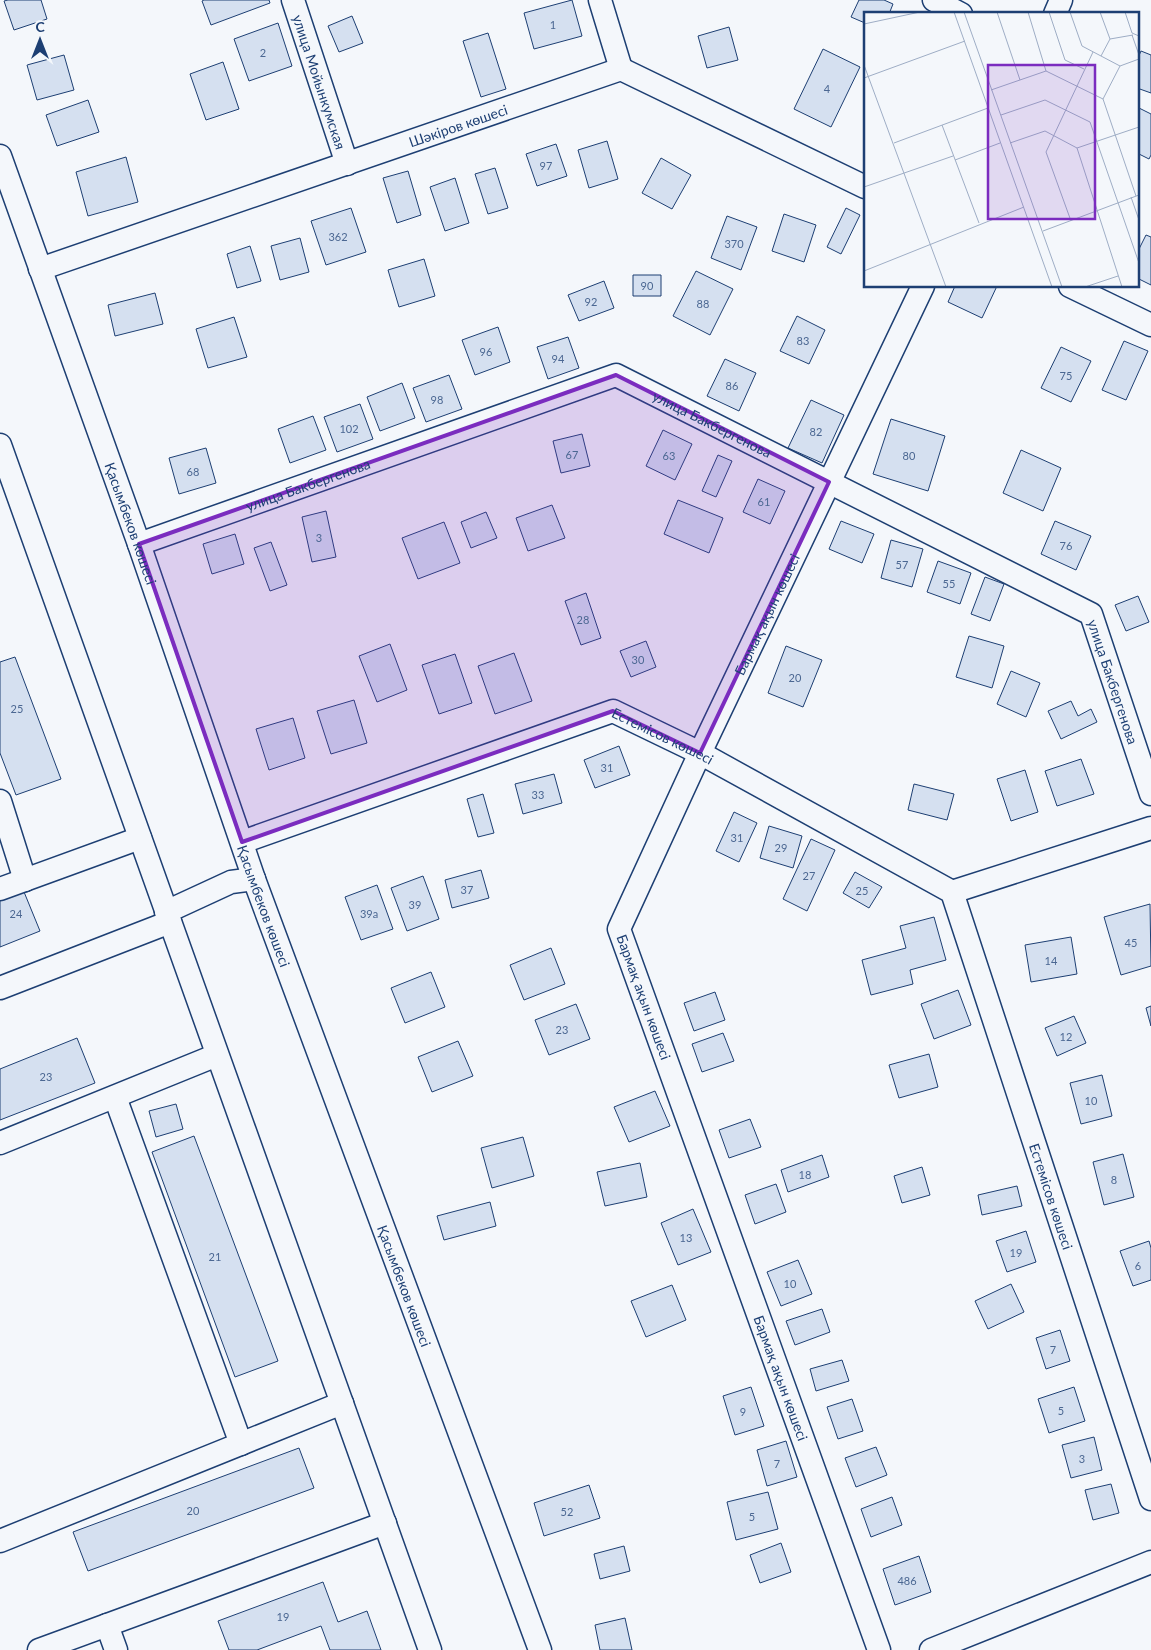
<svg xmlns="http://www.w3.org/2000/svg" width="1151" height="1650" viewBox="0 0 1151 1650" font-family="Lato,sans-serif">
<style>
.building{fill:#d5e0f0;stroke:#1d3f73}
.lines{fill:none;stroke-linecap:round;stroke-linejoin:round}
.minor-casing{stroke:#1d3f73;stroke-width:25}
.minor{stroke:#f4f7fb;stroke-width:22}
.marked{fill:#7b2cbf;fill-opacity:0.2;stroke:#7b2cbf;stroke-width:4;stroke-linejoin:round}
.labels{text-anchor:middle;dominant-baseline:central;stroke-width:4;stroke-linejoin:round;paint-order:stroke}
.number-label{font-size:11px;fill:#4b6792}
.street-label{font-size:14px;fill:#1d3f73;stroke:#f4f7fb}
.inset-road{fill:none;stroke:#9eadc5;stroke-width:1}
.view{fill:#7b2cbf;fill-opacity:0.15;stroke:#7b2cbf;stroke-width:2.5}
.inset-edge{fill:none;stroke:#1d3f73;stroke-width:2.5}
</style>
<rect width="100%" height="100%" fill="#f4f7fb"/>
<path class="building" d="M8,0H41L47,19L14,30L4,1Z
M204,0H269L270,3L211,25L202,1Z
M572,0L582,36L534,49L524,13Z
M859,0H884L893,4L889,14H865V23L851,17Z
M352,16L363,43L339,52L328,26Z
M278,23L292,66L249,81L234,39Z
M729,27L738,60L707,68L698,36Z
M488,33L506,89L481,97L463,41Z
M823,49L860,67L831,127L794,109Z
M1141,51L1151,55V93L1137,88V60Z
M64,55L74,90L37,100L27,65Z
M223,62L239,109L206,120L190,74Z
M88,100L99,132L57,146L46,115Z
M1137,107L1151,114V155L1149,159L1137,153Z
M607,141L618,179L589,188L578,150Z
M556,144L567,176L537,186L526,154Z
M126,157L138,202L88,216L76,172Z
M661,158L691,175L672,209L642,193Z
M495,168L508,208L488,214L475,174Z
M408,171L421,215L397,223L383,178Z
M455,178L469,223L445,231L430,187Z
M351,208L366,252L326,265L311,221Z
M846,208L860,215L841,254L827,247Z
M784,214L816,225L804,262L772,251Z
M727,216L757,227L741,270L711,258Z
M1146,235L1151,237V285L1137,278V253Z
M300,238L309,272L280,280L271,246Z
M250,246L261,281L237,288L227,254Z
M424,259L435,296L399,307L388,270Z
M696,271L733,289L710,335L673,316Z
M633,275H661V296H633Z
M604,281L614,308L579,321L568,295Z
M955,286H997L982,318L948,302Z
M155,293L163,324L115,336L108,305Z
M797,316L825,330L809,364L780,351Z
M234,317L247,357L208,368L196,329Z
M498,327L510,362L475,375L462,340Z
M568,337L579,368L548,379L537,347Z
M1124,341L1148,351L1126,400L1102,390Z
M1061,347L1091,361L1071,402L1041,388Z
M725,359L756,373L739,411L707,396Z
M449,375L462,409L426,422L413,388Z
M402,383L415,418L380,431L367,397Z
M811,400L844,415L822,463L788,448Z
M360,404L373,439L337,452L324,417Z
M313,416L326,450L290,463L278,429Z
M891,419L945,436L928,491L873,474Z
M663,430L692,444L675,480L646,466Z
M582,434L590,466L561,473L553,441Z
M206,448L216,483L179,494L169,458Z
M1021,450L1061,468L1043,511L1003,493Z
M718,455L732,461L716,497L702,491Z
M758,479L785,491L770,524L743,512Z
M678,500L723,518L709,553L664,534Z
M552,505L565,538L528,551L516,518Z
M326,511L336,557L312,562L302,517Z
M486,512L497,538L471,548L461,522Z
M841,521L874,534L862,563L829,549Z
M1055,521L1091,536L1076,570L1041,554Z
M444,522L460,563L418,579L402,538Z
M235,534L244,564L212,574L203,544Z
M891,540L923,549L912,587L881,578Z
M271,542L287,585L270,591L254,548Z
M938,561L971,573L960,604L927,592Z
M985,577L1004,584L990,621L971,614Z
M586,593L601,638L581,645L565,601Z
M1138,596L1149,622L1126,631L1115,605Z
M969,636L1004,646L992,688L956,677Z
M646,641L656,667L631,677L620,651Z
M390,644L407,690L377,702L359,656Z
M786,646L822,660L803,707L768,693Z
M514,653L532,701L495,714L478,666Z
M455,654L472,703L439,714L422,665Z
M15,657L61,779L16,795L0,753V662Z
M1011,671L1040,683L1026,717L997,704Z
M354,700L367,743L331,754L317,711Z
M1071,701L1078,716L1091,709L1097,722L1061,739L1048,711Z
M293,718L305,758L269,770L256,729Z
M619,746L630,775L595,788L584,760Z
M1081,759L1094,794L1057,806L1045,771Z
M1025,770L1038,812L1011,821L997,779Z
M554,774L562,803L523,814L515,784Z
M914,784L954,794L947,820L908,810Z
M483,794L494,833L478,837L467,799Z
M734,812L757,823L739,862L716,851Z
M769,826L802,836L793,868L760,858Z
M811,839L835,850L807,911L783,899Z
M481,870L489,898L452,908L445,880Z
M855,872L882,887L869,908L843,893Z
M423,876L439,919L407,931L391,888Z
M377,885L393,929L361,940L345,897Z
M22,887L40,931L0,947V896Z
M1150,904L1151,966L1121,975L1104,917Z
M934,917L946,960L910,970L913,984L871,995L862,960L906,948L900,926Z
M1071,937L1077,974L1031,982L1025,945Z
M551,948L565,984L524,1000L510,965Z
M431,972L445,1007L405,1023L391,988Z
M958,990L971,1025L934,1039L921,1004Z
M715,992L725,1020L694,1031L684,1003Z
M576,1004L590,1039L549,1055L535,1020Z
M1151,1006V1026L1146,1008Z
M1074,1016L1086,1043L1057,1056L1045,1028Z
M723,1033L734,1061L702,1072L692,1044Z
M77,1038L95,1083L0,1120V1069Z
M458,1041L473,1076L432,1092L418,1057Z
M929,1054L938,1087L899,1098L889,1065Z
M1102,1075L1112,1116L1081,1124L1070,1083Z
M655,1091L670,1126L629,1142L614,1107Z
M176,1104L183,1129L156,1137L149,1111Z
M750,1119L761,1147L729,1158L719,1130Z
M194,1136L278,1361L235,1377L152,1152Z
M523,1137L534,1176L492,1188L481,1148Z
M1123,1154L1134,1197L1104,1205L1093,1162Z
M822,1155L829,1177L788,1192L781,1170Z
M640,1163L647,1197L605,1206L597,1172Z
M922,1167L930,1195L902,1203L894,1176Z
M776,1184L786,1212L755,1224L745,1195Z
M1017,1186L1022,1206L982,1215L978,1195Z
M490,1202L496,1226L444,1240L437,1216Z
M693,1209L711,1252L678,1265L661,1223Z
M1026,1231L1036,1262L1007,1272L996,1241Z
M1149,1241L1151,1248V1280L1133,1286L1120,1251Z
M798,1260L812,1294L781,1306L767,1272Z
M1011,1284L1024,1312L988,1329L975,1301Z
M672,1285L686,1320L646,1337L631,1301Z
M822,1309L830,1332L795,1345L786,1321Z
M1060,1330L1070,1361L1046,1369L1036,1338Z
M842,1360L849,1381L816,1391L810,1369Z
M751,1387L764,1426L735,1435L723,1396Z
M1074,1387L1085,1421L1049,1433L1038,1399Z
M852,1399L863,1431L838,1439L827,1407Z
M1094,1437L1102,1470L1071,1478L1062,1445Z
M786,1441L797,1477L767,1486L757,1450Z
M876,1447L887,1475L856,1487L845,1458Z
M299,1448L314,1488L88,1571L73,1532Z
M1111,1484L1119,1513L1093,1520L1085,1490Z
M589,1485L600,1518L544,1536L534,1503Z
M768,1492L778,1529L736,1540L727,1502Z
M892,1497L902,1525L871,1537L861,1509Z
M781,1543L791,1572L760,1583L750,1555Z
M624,1546L630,1571L600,1579L594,1554Z
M919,1556L931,1592L895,1605L883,1569Z
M323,1582L338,1622L367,1611L381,1650H330L321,1626L257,1650H229L218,1621Z
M625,1618L632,1650H600L595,1625Z"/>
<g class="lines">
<defs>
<g id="minor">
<path id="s1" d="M293,0L347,164"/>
<path d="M600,0L621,69"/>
<path d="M934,0L961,14"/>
<path d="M1055,14L1061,0"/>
<path id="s2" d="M0,156L139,544L254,879L540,1650"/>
<path id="s3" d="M40,269L621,69L865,187"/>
<path d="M1070,286L1151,325"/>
<path d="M0,445L430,1650"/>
<path id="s4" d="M139,544L616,375L1091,614L1151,794"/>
<path d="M0,801L25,880"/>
<path id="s5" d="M242,842L613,711L700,753L952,892L1151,1499"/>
<path d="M0,889L140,838"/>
<path d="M952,892L1151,828"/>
<path d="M166,912L231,882L254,879"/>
<path d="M0,988L170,922"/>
<path d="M115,1097L241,1444"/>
<path d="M0,1143L217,1055"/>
<path d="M0,1541L342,1403"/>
<path d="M107,1625L116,1650"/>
<path d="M39,1650L385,1523"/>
<path id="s6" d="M879,1650L619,929L700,753L923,286"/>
<path d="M931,1650L1151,1562"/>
</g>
</defs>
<use href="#minor" class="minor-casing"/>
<use href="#minor" class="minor"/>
</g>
<path class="marked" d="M616,375L829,482L700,753L613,711L242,842L139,544Z"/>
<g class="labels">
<g class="number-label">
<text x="553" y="24">1</text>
<text x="263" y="52">2</text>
<text x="827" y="88">4</text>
<text x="546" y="165">97</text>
<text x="338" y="236">362</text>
<text x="734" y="243">370</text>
<text x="647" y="285">90</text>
<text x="591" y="301">92</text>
<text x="703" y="303">88</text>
<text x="803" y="340">83</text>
<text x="486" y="351">96</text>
<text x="558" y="358">94</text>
<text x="1066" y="375">75</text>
<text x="732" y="385">86</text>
<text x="437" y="399">98</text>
<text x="349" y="428">102</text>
<text x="816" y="431">82</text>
<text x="572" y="454">67</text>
<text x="669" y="455">63</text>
<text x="909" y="455">80</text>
<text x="193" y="471">68</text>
<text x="764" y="501">61</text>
<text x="319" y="537">3</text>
<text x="1066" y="545">76</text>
<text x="902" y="564">57</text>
<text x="949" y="583">55</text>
<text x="583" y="619">28</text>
<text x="638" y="659">30</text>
<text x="795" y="677">20</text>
<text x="17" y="708">25</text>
<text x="607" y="767">31</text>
<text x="538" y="794">33</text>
<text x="737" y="837">31</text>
<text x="781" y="847">29</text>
<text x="809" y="875">27</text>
<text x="467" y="889">37</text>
<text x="862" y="890">25</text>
<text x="415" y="904">39</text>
<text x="16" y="913">24</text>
<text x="369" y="913">39а</text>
<text x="1131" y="942">45</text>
<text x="1051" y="960">14</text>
<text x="562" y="1029">23</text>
<text x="1066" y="1036">12</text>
<text x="46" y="1076">23</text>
<text x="1091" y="1100">10</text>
<text x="805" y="1174">18</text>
<text x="1114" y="1179">8</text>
<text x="686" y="1237">13</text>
<text x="1016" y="1252">19</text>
<text x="215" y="1256">21</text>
<text x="1138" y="1265">6</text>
<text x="790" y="1283">10</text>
<text x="1053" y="1349">7</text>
<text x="1061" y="1410">5</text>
<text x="743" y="1411">9</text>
<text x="1082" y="1458">3</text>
<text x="777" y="1463">7</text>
<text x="193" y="1510">20</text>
<text x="567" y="1511">52</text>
<text x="752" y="1516">5</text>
<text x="907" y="1580">486</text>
<text x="283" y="1616">19</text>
</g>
<g class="street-label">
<text stroke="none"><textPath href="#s1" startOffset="86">улица Мойынкумская</textPath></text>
<text stroke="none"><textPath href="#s3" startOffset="442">Шәкіров көшесі</textPath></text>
<text stroke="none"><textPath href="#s4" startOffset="614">улица Бакбергенова</textPath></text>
<text stroke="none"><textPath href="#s4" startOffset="179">улица Бакбергенова</textPath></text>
<text stroke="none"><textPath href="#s2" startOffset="390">Қасымбеков көшесі</textPath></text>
<text stroke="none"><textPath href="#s6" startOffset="1114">Бармақ ақын көшесі</textPath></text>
<text stroke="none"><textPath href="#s4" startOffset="1109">улица Бакбергенова</textPath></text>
<text stroke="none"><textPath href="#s5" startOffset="449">Естемісов көшесі</textPath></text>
<text stroke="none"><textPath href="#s2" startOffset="795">Қасымбеков көшесі</textPath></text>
<text transform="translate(644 997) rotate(70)">Бармақ ақын көшесі</text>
<text stroke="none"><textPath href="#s5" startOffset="1098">Естемісов көшесі</textPath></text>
<text stroke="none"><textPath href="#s2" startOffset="1200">Қасымбеков көшесі</textPath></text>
<text transform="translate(781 1378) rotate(70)">Бармақ ақын көшесі</text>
</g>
</g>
<g transform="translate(864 12)">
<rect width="275" height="275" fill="#f4f7fb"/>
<path class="inset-road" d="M90,0L188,275M100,0L198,275M133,0L156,68M164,0L182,59M185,0L201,48L220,57M206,0L218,34L256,54M236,0L246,27L237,44M261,0L268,21L275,24M0,12L56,0M268,23L275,43M246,27L269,23M0,53L82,275M0,66L101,29M127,78L182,59L239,87L272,184M239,87L256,54L275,47M137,103L181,88L226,110L275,251M78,113L115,211M30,131L124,96M146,131L181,119L213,136L258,275M213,136L275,115M91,148L136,131M0,175L89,144M267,185L275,208M207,209L182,140L229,40M179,219L275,183M0,259L160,195M221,275L254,264"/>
<path class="view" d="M124,53H231V207H124Z"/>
<rect width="275" height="275" class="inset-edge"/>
</g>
<g transform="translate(40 40)" stroke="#f4f7fb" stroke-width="4" paint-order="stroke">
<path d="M0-4L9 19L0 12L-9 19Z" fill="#1d3f73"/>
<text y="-8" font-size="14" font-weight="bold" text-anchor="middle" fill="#1d3f73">С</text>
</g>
</svg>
